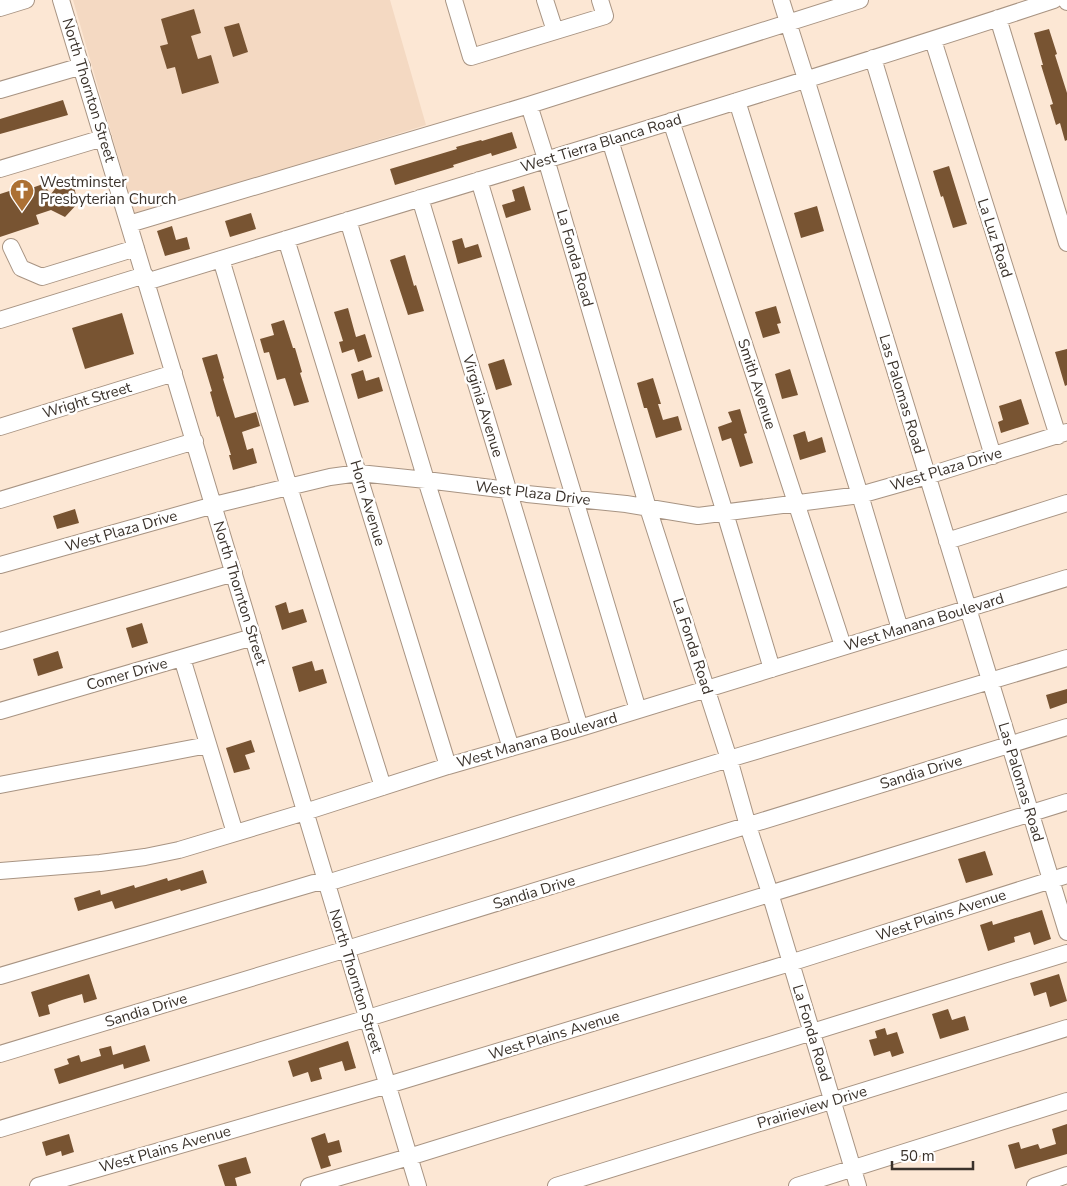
<svg xmlns="http://www.w3.org/2000/svg" width="1067" height="1186" viewBox="0 0 1067 1186" font-family="'Nunito Sans',sans-serif">
<style>
.built{fill:#f4d9c2}
.building{fill:#785432}
.lines{fill:none;stroke-linecap:round;stroke-linejoin:round}
.minor-casing{stroke:#a89483;stroke-width:18}
.minor{stroke:#fff;stroke-width:16}
.labels{text-anchor:middle;dominant-baseline:central;stroke-width:5;stroke-linejoin:round;paint-order:stroke}
.street-label{font-size:15px;fill:#3a322b;stroke:#fff}
.poi-label{font-size:15px;fill:#3a322b;stroke:#fff;text-anchor:start}
</style>
<rect width="100%" height="100%" fill="#fce7d4"/>
<path class="built" d="M73,0H390L426,125L135,216Z"/>
<path class="building" d="M194,9L201,33L191,36L198,59L211,55L219,83L182,94L175,67L167,69L160,46L168,44L161,19Z
M239,23L248,52L233,57L224,27Z
M1049,29L1057,54L1055,55L1067,93V140L1065,141L1060,123L1056,125L1050,105L1053,104L1041,65H1043L1034,33Z
M63,100L68,115L0,134V119Z
M512,132L517,148L492,156L491,153L453,165L454,167L395,185L390,169L457,149L456,147L481,140L482,141Z
M949,166L967,224L953,228L943,196L941,197L933,171Z
M43,184L51,194L58,185L74,187L78,203L65,217L51,210L36,215L39,224L0,237V194L28,185L29,189Z
M524,186L531,210L506,218L502,205L515,201L512,190Z
M817,206L824,231L801,238L794,213Z
M251,213L256,229L230,237L225,221Z
M172,226L176,240L187,237L190,249L165,256L157,231Z
M462,238L465,248L478,244L482,257L458,264L452,241Z
M405,255L414,286L416,285L424,311L408,315L390,260Z
M776,306L781,323L777,324L780,333L763,338L755,312Z
M348,308L356,337L365,334L372,357L358,362L354,349L342,353L339,342L343,341L334,312Z
M122,313L134,354L85,369L72,328Z
M284,320L293,348H295L302,372L300,373L309,402L294,406L285,378L277,380L269,352L264,353L260,339L274,335L271,324Z
M1067,349V385L1065,386L1055,352Z
M217,354L224,378L223,379L235,418L256,412L260,426L242,432L247,450L253,448L257,463L233,470L229,455H231L219,416L217,417L210,392L212,391L202,358Z
M504,359L512,385L496,390L488,364Z
M790,369L798,395L782,399L775,374Z
M363,370L366,381L379,377L383,391L358,399L351,374Z
M653,378L661,404H658L663,420L678,416L682,430L656,438L647,408H644L637,383Z
M1021,399L1029,424L1001,433L998,422L1003,420L999,406Z
M740,409L747,433L744,434L753,463L740,467L731,438L722,441L718,427L732,422L728,412Z
M805,431L808,442L822,437L826,452L800,460L793,435Z
M75,509L79,523L57,529L53,516Z
M286,602L289,613L303,609L307,622L282,630L275,606Z
M142,623L148,643L132,648L126,628Z
M58,651L63,668L38,676L33,659Z
M312,661L315,671L323,669L327,683L299,692L292,667Z
M1067,689V703L1050,709L1046,695Z
M251,740L255,752L245,755L250,769L234,773L226,748Z
M985,851L993,875L966,883L958,859Z
M203,870L207,883L181,891L180,889L115,909L112,901L78,911L74,898L100,890L101,895L134,885L135,888L167,878L168,881Z
M1042,910L1051,939L1034,945L1030,932L1014,937L1015,942L988,951L980,925L992,921L993,925Z
M89,974L97,999L84,1003L82,994L62,1000L48,1005L50,1014L39,1017L31,992Z
M1059,974L1067,1001L1050,1007L1046,992L1034,996L1030,983Z
M948,1009L952,1020L965,1016L969,1030L940,1039L932,1014Z
M885,1028L887,1035L897,1032L904,1053L892,1057L890,1051L874,1056L869,1040L877,1038L875,1031Z
M348,1041L356,1068L345,1071L342,1061L319,1068L322,1079L311,1082L308,1072L293,1077L288,1061Z
M145,1045L150,1061L124,1069L123,1064L59,1084L54,1069L69,1064L67,1059L79,1055L81,1062L101,1056L99,1049L111,1046L113,1055Z
M1067,1124V1154L1015,1169L1008,1145L1019,1142L1021,1149L1038,1144L1040,1149L1056,1144L1052,1129Z
M325,1133L328,1143L339,1140L342,1152L328,1156L331,1166L321,1169L311,1138Z
M69,1134L74,1152L62,1156L61,1151L46,1156L42,1142Z
M246,1157L251,1173L235,1178L237,1186H225L218,1165Z"/>
<g class="lines">
<defs>
<path id="minor" d="M61,0C143,270 223,540 305,811C342,936 380,1061 418,1186
M454,0L471,57L605,16L600,0
M545,0L555,31
M781,0L806,79L1067,932
M1066,0L1067,2
M0,8L26,0
M998,18L1067,243
M933,40L1058,436
M873,58L993,456
M0,90L82,66
M737,101L860,495L900,629
M529,105L546,159L648,508L729,759L748,826L770,893L858,1186
M671,121L843,646
M610,140L725,513L772,669
M0,169L103,138
M479,180L638,710
M420,198L580,728
M348,220L426,480L511,748
M129,224L529,105L860,0
M286,239L448,766
M11,247L21,268L42,277L136,248
M221,259L289,487L383,787
M146,282C449,189 753,99 1054,0
M0,320L145,275
M0,427L174,373
M0,500L195,441
M947,541L1067,503
M0,565L214,505L330,477L359,473L426,480L508,490L527,494L626,504L698,516L860,495L927,476L1067,432
M0,641L234,573
M182,658L235,833
M0,711L253,637
M0,785L208,745
M0,871L100,863L145,857L179,850L305,812L448,766L580,728L1067,578
M0,976L314,883H327L729,759L1067,658
M0,1054L347,949L1067,727
M0,1129L368,1018L1067,802
M38,1186L388,1085L790,963L1067,875
M309,1186L409,1157L1067,953
M556,1186L1067,1028
M797,1186L1067,1101
M1035,1186L1067,1175"/>
</defs>
<use href="#minor" class="minor-casing"/>
<use href="#minor" class="minor"/>
</g>
<defs>
<symbol id="church-pin" viewBox="-11 -11 22 30"><path d="M0 17L-7.5 6A9.5 9.5 0 1 1 7.5 6Z" fill="#ac7033" stroke="#fff"/><path d="M-1.2-6h2.4v3.5h3.3v2.4h-3.3V6h-2.4V-.1h-3.3v-2.4h3.3Z" fill="#fff"/></symbol>
</defs>
<g fill-rule="evenodd">
<use href="#church-pin" x="8" y="177" width="28" height="38"/>
</g>
<g class="labels">
<g class="street-label">
<text transform="translate(89 90) rotate(73)">North Thornton Street</text>
<text transform="translate(601 143) rotate(-17)">West Tierra Blanca Road</text>
<text transform="translate(995 238) rotate(72)">La Luz Road</text>
<text transform="translate(575 258) rotate(74)">La Fonda Road</text>
<text transform="translate(757 384) rotate(72)">Smith Avenue</text>
<text transform="translate(902 394) rotate(73)">Las Palomas Road</text>
<text transform="translate(87 400) rotate(-17)">Wright Street</text>
<text transform="translate(483 406) rotate(73)">Virginia Avenue</text>
<text transform="translate(946 469) rotate(-17)">West Plaza Drive</text>
<text transform="translate(533 493) rotate(7)">West Plaza Drive</text>
<text transform="translate(368 503) rotate(73)">Horn Avenue</text>
<text transform="translate(121 531) rotate(-16)">West Plaza Drive</text>
<text transform="translate(240 593) rotate(73)">North Thornton Street</text>
<text transform="translate(924 622) rotate(-17)">West Manana Boulevard</text>
<text transform="translate(693 646) rotate(72)">La Fonda Road</text>
<text transform="translate(127 674) rotate(-16)">Comer Drive</text>
<text transform="translate(537 740) rotate(-16)">West Manana Boulevard</text>
<text transform="translate(921 772) rotate(-17)">Sandia Drive</text>
<text transform="translate(1021 782) rotate(73)">Las Palomas Road</text>
<text transform="translate(534 892) rotate(-17)">Sandia Drive</text>
<text transform="translate(941 915) rotate(-18)">West Plains Avenue</text>
<text transform="translate(356 981) rotate(73)">North Thornton Street</text>
<text transform="translate(146 1010) rotate(-17)">Sandia Drive</text>
<text transform="translate(812 1033) rotate(73)">La Fonda Road</text>
<text transform="translate(554 1035) rotate(-17)">West Plains Avenue</text>
<text transform="translate(812 1107) rotate(-17)">Prairieview Drive</text>
<text transform="translate(165 1149) rotate(-16)">West Plains Avenue</text>
</g>
<g class="poi-label">
<text x="40" y="182">Westminster<tspan x="40" dy="17">Presbyterian Church</tspan></text>
</g>
</g>
<path d="M892 1161v8h81v-8" fill="none" stroke="#3a322b" stroke-width="2.5"/>
<text x="900" y="1161" font-size="15" fill="#3a322b" stroke="#ffffff" stroke-width="4" paint-order="stroke">50 m</text>
</svg>
